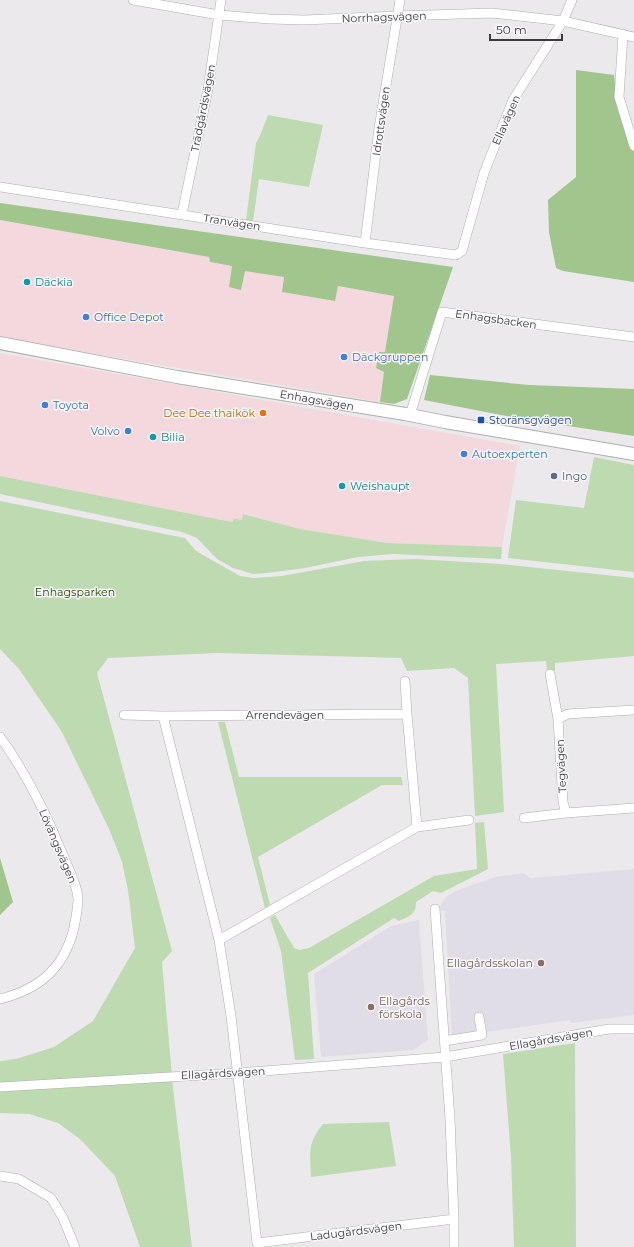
<svg xmlns="http://www.w3.org/2000/svg" width="634" height="1247" viewBox="0 0 634 1247" font-family="Montserrat,sans-serif">
<style>
.commercial{fill:#f3d9dd}
.built{fill:#e1dde7}
.green{fill:#bedab1}
.forest{fill:#a0c68d}
.lines{fill:none;stroke-linecap:round;stroke-linejoin:round}
.street-casing{stroke:#aeadaf;stroke-width:10}
.secondary-casing{stroke:#aeadaf;stroke-width:14}
.street{stroke:#fff;stroke-width:9}
.secondary{stroke:#fff;stroke-width:12}
.culture-dot{fill:#0f9aa8;stroke:#f8f7fa;stroke-width:1.5}
.shop-dot{fill:#3f7fe0;stroke:#f8f7fa;stroke-width:1.5}
.food-dot{fill:#e8710a;stroke:#f8f7fa;stroke-width:1.5}
.transit-dot{fill:#1a4fb4;stroke:#f8f7fa;stroke-width:1.5}
.service-dot{fill:#5c6f8a;stroke:#f8f7fa;stroke-width:1.5}
.education-dot{fill:#8d6e63;stroke:#f8f7fa;stroke-width:1.5}
.labels{text-anchor:middle;dominant-baseline:central;stroke-width:3;stroke-linejoin:round;paint-order:stroke}
.street-label{font-size:11px;fill:#3c3c3d;stroke:#f8f7fa}
.culture-label{font-size:11px;fill:#0d838f;stroke:#f8f7fa;text-anchor:start}
.shop-label{font-size:11px;fill:#366cbe;stroke:#f8f7fa;text-anchor:start}
.food-label{font-size:11px;fill:#c56008;stroke:#f8f7fa;text-anchor:end}
.transit-label{font-size:11px;fill:#164399;stroke:#f8f7fa;text-anchor:start}
.service-label{font-size:11px;fill:#4e5e75;stroke:#f8f7fa;text-anchor:start}
.park-label{font-size:11px;fill:#23460b;stroke:#f8f7fa}
.education-label{font-size:11px;fill:#785e54;stroke:#f8f7fa;text-anchor:end}
</style>
<rect width="100%" height="100%" fill="#ebe9ec"/>
<path class="commercial" d="M0,220L209,257L210,262L232,266L241,290L245,270L284,277L282,292L335,301L338,286L395,296L385,353L376,367L384,372L380,402L0,338Z
M0,353L520,446L502,547L387,543L300,529L244,514L242,521L232,522L0,476Z"/>
<path class="built" d="M634,869V1015L571,1023L570,1020L452,1037L445,911L438,910L446,897L458,890L495,877L523,873L531,878Z
M419,920L428,1040L413,1050L321,1057L314,974L391,926Z"/>
<path class="green" d="M268,115L323,125L309,187L259,179L253,221L246,220L256,143L260,136Z
M594,457L634,465V572L508,558L516,500L584,508Z
M0,476L232,522L234,519L242,520L243,514L300,529L387,543L502,547L501,559L393,554L358,557L305,568L267,573L253,574L233,568L217,559L197,538L182,532L0,494Z
M0,501L185,538L196,551L240,576L254,578L282,576L364,561L415,559L500,564L634,578V656L555,663V671H547L546,661L496,664L504,812L475,816L468,678L454,668L407,671L401,658L217,653L108,658L97,673L172,951L162,962L173,1088L192,1247H140L115,1176L80,1139L58,1123L29,1114L0,1113V1061L16,1059L54,1047L93,1021L135,948L128,890L122,862L110,831L62,732L19,669L0,649Z
M218,722H225L239,777H401L403,785H382L258,857L270,905L265,908Z
M484,822L488,869L441,893L433,891L416,902C416,915 409,916 399,921L394,918L308,973L314,1059L295,1060L281,951L270,918L275,915L294,948L299,950L309,948L434,876L477,869L475,823Z
M575,1043L576,1247H514L511,1157L503,1054Z
M389,1122L396,1166L311,1177C310,1153 307,1144 323,1124Z"/>
<path class="forest" d="M576,70L614,75L618,111L634,151V282L563,271L556,268L549,232L548,200L576,177Z
M0,203L453,267L407,399L394,404L380,402L384,372L376,368L379,352H385L394,296L338,286L335,301L282,292L284,277L245,271L241,290L229,287L232,266L210,262L209,257L0,220Z
M430,375L529,385L634,389V436L522,419L424,400Z
M0,858L13,902L0,915Z"/>
<g class="lines">
<defs>
<path id="street" d="M133,0L219,15L270,19L304,20L397,16L492,13L563,21L634,37
M623,34L619,97L634,146
M0,187L365,243L456,255L462,251L484,173L513,100L563,21L572,0
M182,214L208,89L221,0
M365,243L379,128L400,0
M410,415L442,312L634,337
M550,674L558,719
M405,681L407,714
M634,710L568,714L558,719L563,802L566,813L634,808
M124,715L163,716
M0,737C27,774 47,815 64,858C69,870 77,884 78,898C78,908 76,918 74,928C64,968 40,989 0,999
M524,818L566,813
M417,827L469,820
M219,940L163,716L407,714L417,827L219,940L231,1016L257,1243L454,1219L450,1119L435,909
M444,1041L482,1035L479,1017
M0,1087L237,1073L445,1057L609,1029H634
M0,1176L19,1179L51,1198L63,1218L75,1247
M454,1247V1219"/>
<path id="secondary" d="M0,343L177,377L405,414L445,422L634,454"/>
</defs>
<use href="#street" class="street-casing"/>
<use href="#secondary" class="secondary-casing"/>
<use href="#street" class="street"/>
<use href="#secondary" class="secondary"/>
</g>
<g class="culture-dot">
<circle cx="27" cy="282" r="4"/>
<circle cx="153" cy="437" r="4"/>
<circle cx="342" cy="486" r="4"/>
</g>
<g class="shop-dot">
<circle cx="86" cy="317" r="4"/>
<circle cx="344" cy="357" r="4"/>
<circle cx="45" cy="405" r="4"/>
<circle cx="128" cy="431" r="4"/>
<circle cx="464" cy="454" r="4"/>
</g>
<circle class="food-dot" cx="263" cy="413" r="4"/>
<rect class="transit-dot" x="477" y="416" width="8" height="8" rx="2"/>
<circle class="service-dot" cx="554" cy="476" r="4"/>
<g class="education-dot">
<circle cx="541" cy="963" r="4"/>
<circle cx="371" cy="1007" r="4"/>
</g>
<g class="labels">
<g class="street-label">
<text transform="translate(384 17) rotate(-2)">Norrhagsvägen</text>
<text transform="translate(203 108) rotate(-79)">Trädgårdsvägen</text>
<text transform="translate(506 120) rotate(-66)">Ellavägen</text>
<text transform="translate(381 121) rotate(-82)">Idrottsvägen</text>
<text transform="translate(232 222) rotate(9)">Tranvägen</text>
<text transform="translate(496 319) rotate(8)">Enhagsbacken</text>
<text transform="translate(317 400) rotate(10)">Enhagsvägen</text>
<text x="285" y="715">Arrendevägen</text>
<text transform="translate(561 766) rotate(-93)">Tegvägen</text>
<text transform="translate(58 846) rotate(67)">Lövängsvägen</text>
<text transform="translate(551 1039) rotate(-10)">Ellagårdsvägen</text>
<text transform="translate(223 1073) rotate(-3)">Ellagårdsvägen</text>
<text transform="translate(356 1231) rotate(-7)">Ladugårdsvägen</text>
</g>
<g class="culture-label">
<text x="35" y="282">Däckia</text>
<text x="161" y="437">Bilia</text>
<text x="350" y="486">Weishaupt</text>
</g>
<g class="shop-label">
<text x="94" y="317">Office Depot</text>
<text x="352" y="357">Däckgruppen</text>
<text x="53" y="405">Toyota</text>
<text x="120" y="431" text-anchor="end">Volvo</text>
<text x="472" y="454">Autoexperten</text>
</g>
<g class="food-label">
<text x="255" y="413">Dee Dee thaikök</text>
</g>
<g class="transit-label">
<text x="489" y="420">Storänsgvägen</text>
</g>
<g class="service-label">
<text x="562" y="476">Ingo</text>
</g>
<g class="park-label">
<text x="75" y="592">Enhagsparken</text>
</g>
<g class="education-label">
<text x="533" y="963">Ellagårdsskolan</text>
<text x="379" y="1001" text-anchor="start">Ellagårds<tspan x="379" dy="13">förskola</tspan></text>
</g>
</g>
<path d="M490 34v6h72v-6" fill="none" stroke="#3c3c3d" stroke-width="2"/>
<text x="496" y="34" font-size="12" fill="#3c3c3d" stroke="#f8f7fa" stroke-width="3" paint-order="stroke">50 m</text>
</svg>
